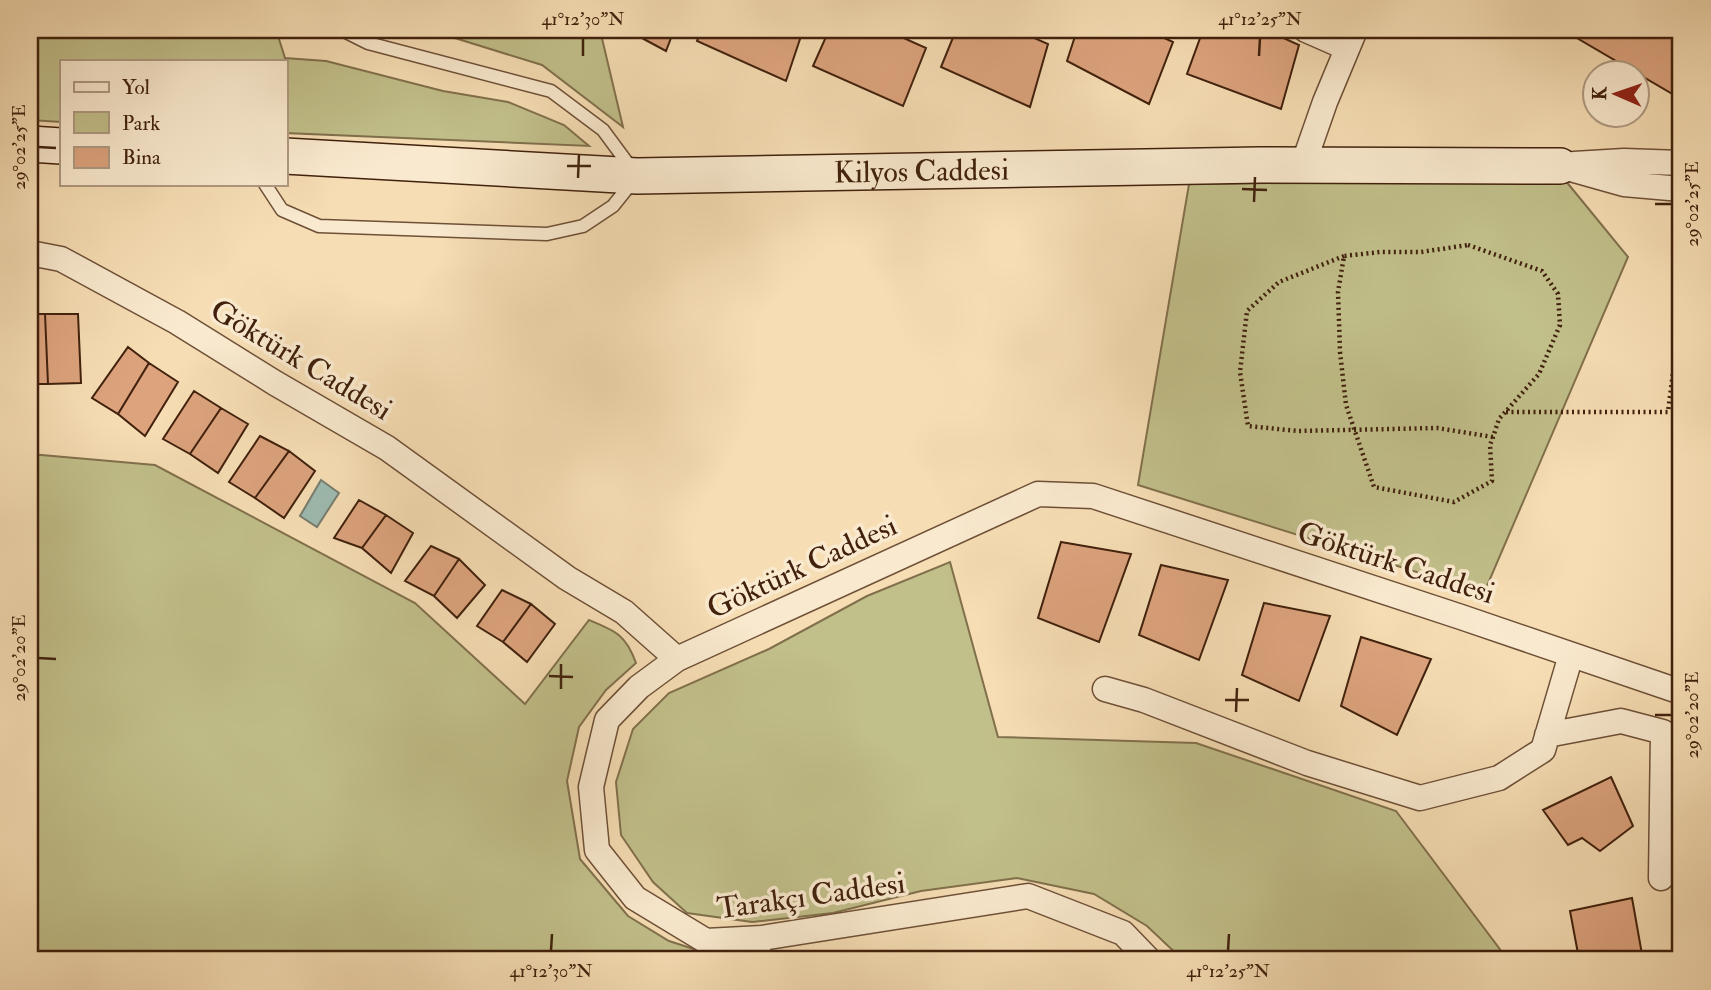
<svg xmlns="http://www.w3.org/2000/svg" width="1711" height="990" viewBox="0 0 1711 990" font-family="'IM FELL Double Pica',serif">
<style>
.green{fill:#c1bf8a;stroke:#81704c;stroke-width:2}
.water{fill:#9dbbb1;stroke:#787d6f;stroke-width:2}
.building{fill:#dca37d;stroke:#41210d;stroke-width:2}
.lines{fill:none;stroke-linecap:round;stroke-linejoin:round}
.lane-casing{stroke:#6e5037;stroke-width:15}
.street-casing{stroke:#6e5037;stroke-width:27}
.secondary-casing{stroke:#41210d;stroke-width:38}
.path{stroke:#41210d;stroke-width:4.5;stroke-dasharray:2 3.5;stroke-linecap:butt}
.lane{stroke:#f9e9ce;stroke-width:12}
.street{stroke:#f9e9ce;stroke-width:24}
.secondary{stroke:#f9e9ce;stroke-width:35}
.ticks{fill:none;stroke:#41210d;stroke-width:2.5}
.labels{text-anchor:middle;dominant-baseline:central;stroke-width:7;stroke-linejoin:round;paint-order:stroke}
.street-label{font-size:30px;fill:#41210d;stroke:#f9e9ce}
.neatline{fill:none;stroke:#41210d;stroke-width:2.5}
.ticks-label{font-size:18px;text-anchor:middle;fill:#41210d}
</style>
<rect width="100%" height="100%" fill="#f6ddb4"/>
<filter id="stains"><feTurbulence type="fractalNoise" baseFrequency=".00286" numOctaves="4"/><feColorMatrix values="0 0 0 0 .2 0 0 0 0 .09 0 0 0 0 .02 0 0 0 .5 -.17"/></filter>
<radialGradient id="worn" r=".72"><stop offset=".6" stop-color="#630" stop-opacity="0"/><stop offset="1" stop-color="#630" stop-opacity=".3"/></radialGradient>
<path class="green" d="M30,30H281L279,39L285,58L326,61L443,91L508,102L564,125L589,146L285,133V61H61V122L30,120Z
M429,30H600L623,127L542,65Z
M1565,180L1628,257L1484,593L1138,485L1189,184Z
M30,454L155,465L415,603L525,704L589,620C616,631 626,635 636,663L606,690L579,727L567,781L580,859L628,916L669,941L728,960H30Z
M950,562L998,737L1196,743L1396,811L1508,960H1183L1147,926L1094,894L1017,878L921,891L833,913L752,922L687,913L653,882L621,835L616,782L633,729L669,693L769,649L867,596Z"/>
<path class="water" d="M321,480L339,493L317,527L300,516Z"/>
<path class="building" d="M627,30H674L666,51Z
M701,30H803L786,81L697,41Z
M829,30H886L926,48L903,106L813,66Z
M956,30H1016L1048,44L1030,107L941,67Z
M1077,30H1147L1173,42L1149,104L1067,61Z
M1203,30H1266L1299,45L1281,109L1187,74Z
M1566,30H1681V99L1565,31Z
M30,314H45L48,384H30Z
M45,314H78L81,383L48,384Z
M128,347L149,363L118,414L92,398Z
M149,363L178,382L145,436L118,414Z
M194,391L221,408L190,454L163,439Z
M221,408L248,424L218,473L190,454Z
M260,436L289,451L255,498L229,482Z
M289,451L315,471L284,518L255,498Z
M359,500L386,515L362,548L334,538Z
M386,515L413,533L391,573L362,548Z
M1061,542L1131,554L1099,642L1038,618Z
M431,546L459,559L434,596L405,581Z
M459,559L485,585L457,618L434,596Z
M1161,565L1228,580L1199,660L1139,635Z
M502,590L531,604L503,642L477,626Z
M1264,603L1330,616L1299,701L1242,675Z
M531,604L555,624L527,662L503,642Z
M1361,637L1431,659L1397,735L1341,706Z
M1611,777L1633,826L1600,851L1582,838L1568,845L1543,810Z
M1632,898L1643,960H1605L1603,953L1579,959L1570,911Z"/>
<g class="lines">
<defs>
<path id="lane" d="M265,184L282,210L319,226L547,234L583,226L613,206L637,176L603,130L551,91L368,43L342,30
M762,938L766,960"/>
<path id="street" d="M1306,30L1347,48
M1574,164L1624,161L1681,163
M1303,165L1325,102L1355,30
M1560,166L1624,184L1681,189
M30,253L61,259L177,322L275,383L387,448L567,578L624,612L677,659
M1105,689L1144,700L1307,763L1420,798L1499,778L1543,750L1571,655
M1547,735L1621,721L1663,732L1661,878
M1149,960L1123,933L1028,896L762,938L706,941L635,898L597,850L591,787L607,720L639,687L677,659L1038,494L1093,496L1461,617L1681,692"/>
<g id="secondary">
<path d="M30,144L61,146"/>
<path id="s1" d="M285,156L637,176L1260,165L1560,166"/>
</g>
</defs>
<use href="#lane" class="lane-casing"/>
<use href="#street" class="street-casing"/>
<use href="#secondary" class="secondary-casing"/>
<path class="path" d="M1468,245L1542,271L1558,294L1560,325L1539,374L1499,419L1493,437L1490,445L1492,481L1454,502L1374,487L1346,405L1340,352L1338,292L1344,256L1380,252H1421Z
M1344,256L1279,282L1247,311L1240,372L1248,426L1298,431L1437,428L1493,437
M1506,412H1668L1681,309"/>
<use href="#lane" class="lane"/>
<use href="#street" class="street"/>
<use href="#secondary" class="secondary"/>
</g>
<path class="ticks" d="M583,56V38M1259,56L1260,38M38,147L56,148M567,166H591M578,178L579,154M1242,189L1267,190M1254,202L1255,177M1655,204H1672M38,658L56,659M549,676L573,677M561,689V664M1225,700H1249M1236,712L1237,688M1655,715H1672M551,951L552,934M1228,951L1229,934"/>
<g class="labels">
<g class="street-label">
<text stroke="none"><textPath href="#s1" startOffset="637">Kilyos Caddesi</textPath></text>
<text transform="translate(301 360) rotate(31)">Göktürk Caddesi</text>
<text transform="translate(1396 563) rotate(18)">Göktürk Caddesi</text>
<text transform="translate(802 567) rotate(-25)">Göktürk Caddesi</text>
<text transform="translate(811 896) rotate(-8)">Tarakçı Caddesi</text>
</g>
</g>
<rect width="1711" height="990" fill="none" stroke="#f6ddb4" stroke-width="77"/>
<rect x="60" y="60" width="228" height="126" fill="#f9e9ce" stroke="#af9981" stroke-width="2"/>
<rect x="74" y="82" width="35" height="10" fill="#f9e9ce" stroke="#af9981" stroke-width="2"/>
<text x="122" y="94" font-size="21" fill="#41210d">Yol</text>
<rect x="74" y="112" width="35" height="21" fill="#c1bf8a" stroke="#af9981" stroke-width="2"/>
<text x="122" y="130" font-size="21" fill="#41210d">Park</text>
<rect x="74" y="147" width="35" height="21" fill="#dca37d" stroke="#af9981" stroke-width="2"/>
<text x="122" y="164" font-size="21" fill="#41210d">Bina</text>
<g transform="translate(1616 94) rotate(272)"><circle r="33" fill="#f9e9ce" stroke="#af9981" stroke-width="2"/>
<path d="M0-5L12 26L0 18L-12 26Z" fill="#8f2418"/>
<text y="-10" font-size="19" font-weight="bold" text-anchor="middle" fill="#41210d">K</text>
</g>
<rect x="38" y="38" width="1634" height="913" class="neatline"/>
<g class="ticks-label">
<text x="583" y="25">41°12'30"N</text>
<text x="1260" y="25">41°12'25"N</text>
<text transform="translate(19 147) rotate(-90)" y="6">29°02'25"E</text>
<text transform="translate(1692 204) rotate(-90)" y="6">29°02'25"E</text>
<text transform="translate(19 658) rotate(-90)" y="6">29°02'20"E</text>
<text transform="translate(1692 715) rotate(-90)" y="6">29°02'20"E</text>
<text x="551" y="977">41°12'30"N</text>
<text x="1228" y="977">41°12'25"N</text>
</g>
<rect width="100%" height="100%" filter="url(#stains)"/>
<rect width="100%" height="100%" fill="url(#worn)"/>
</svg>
